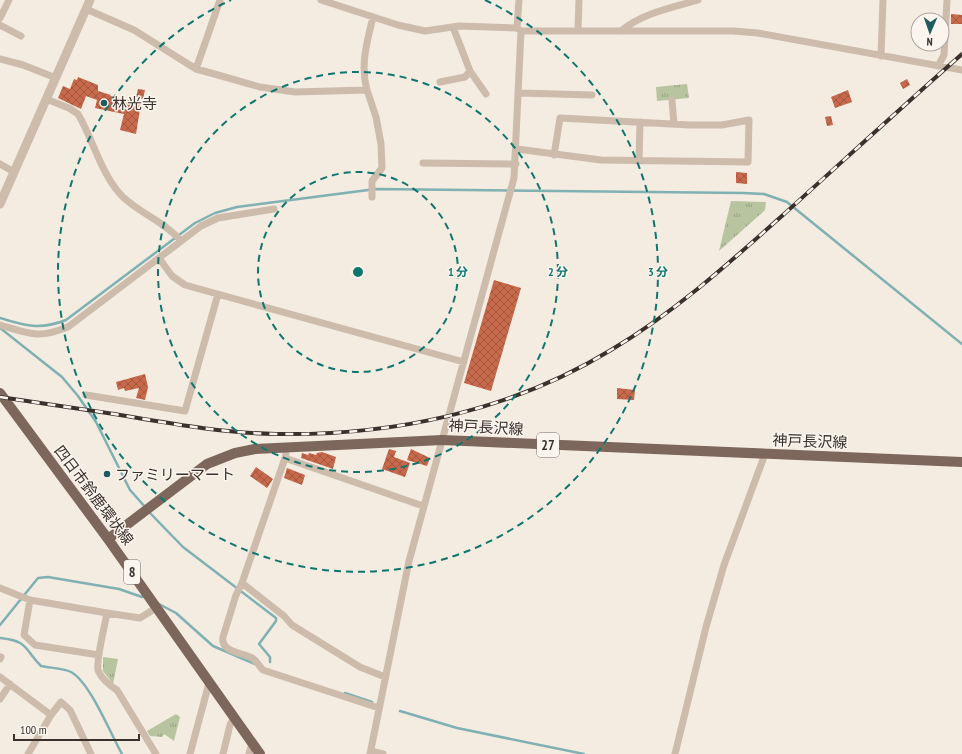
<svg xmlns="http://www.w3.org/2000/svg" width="962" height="754" viewBox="0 0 962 754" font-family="'PT Sans Narrow','Noto Sans JP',sans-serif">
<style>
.grass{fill:url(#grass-tufts)}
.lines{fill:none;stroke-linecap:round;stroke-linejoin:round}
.stream{stroke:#7fb0b2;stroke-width:2.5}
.building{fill:url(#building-cross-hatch)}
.minor{stroke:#cdbbac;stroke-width:7}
.tertiary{stroke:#cdbbac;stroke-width:9}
.primary{stroke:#7d675c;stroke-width:10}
.rail-casing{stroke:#3b302b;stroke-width:4}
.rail{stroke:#fbf5ee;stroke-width:2.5;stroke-dasharray:8;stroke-linecap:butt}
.ring{fill:none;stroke:#0f766e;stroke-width:2;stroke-dasharray:7 5}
.poi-dot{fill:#1f5a5e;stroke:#fbf5ee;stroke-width:1.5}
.labels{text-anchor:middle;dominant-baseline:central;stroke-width:3;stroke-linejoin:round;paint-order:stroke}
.shield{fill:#fbf5ee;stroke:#756b66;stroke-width:1}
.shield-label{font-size:14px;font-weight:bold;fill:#3b302b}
.poi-label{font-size:15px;fill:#3b302b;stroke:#fbf5ee;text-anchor:start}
.street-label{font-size:15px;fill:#3b302b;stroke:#fbf5ee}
.centre{fill:#0f766e;stroke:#fbf5ee;stroke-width:2}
.ring-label{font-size:12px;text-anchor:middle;font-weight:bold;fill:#0f766e;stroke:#fbf5ee;stroke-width:3;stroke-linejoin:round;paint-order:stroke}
</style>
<defs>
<pattern id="grass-tufts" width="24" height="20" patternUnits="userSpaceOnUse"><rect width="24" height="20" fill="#b8c4a0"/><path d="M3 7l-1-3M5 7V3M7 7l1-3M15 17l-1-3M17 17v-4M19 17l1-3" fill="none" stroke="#97a083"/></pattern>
<pattern id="building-cross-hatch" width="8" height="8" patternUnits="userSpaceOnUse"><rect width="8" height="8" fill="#c8694b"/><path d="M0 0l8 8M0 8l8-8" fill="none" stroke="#a4573f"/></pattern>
</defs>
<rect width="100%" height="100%" fill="#f4ebe1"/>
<path class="grass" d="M687,84L689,98L657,101L656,87Z
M731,201L766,202L765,210L719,251Z
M103,657L118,659L113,684L103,671Z
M176,714L180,717L174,741L164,734L162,737L150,736L147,731Z"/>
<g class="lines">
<path class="stream" d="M0,318C25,326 41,330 66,320L195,223L215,213L237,207L376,189L743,193L764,194L787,202L962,344
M0,328L62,377L78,396L96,422L130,490L146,508
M149,512L183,547L276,618V621L259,644L270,657V662
M157,603L176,613L213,646L255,664
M0,625L38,578L48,577L119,589L142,597
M0,638C29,641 24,649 41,666C50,668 63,668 71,672C90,682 111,735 122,754
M345,693L372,702
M400,711L457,728L584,754"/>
</g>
<path class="building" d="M951,14L962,15V24H951Z
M78,77L98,85V91L111,95L110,96L141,103L136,134L120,130L124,114L95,108L97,100L86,96L81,109L58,98L63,86L70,89L74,79L77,80Z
M907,79L910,85L903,89L900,83Z
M138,89L145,90L143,99L136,97Z
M848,90L852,102L835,108L831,97Z
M831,116L833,125L827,126L825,117Z
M736,172L747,173V184L736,183Z
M494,280L521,288L491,391L464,383Z
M145,374L148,387L145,400L136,398L139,388L125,391L124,388L118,390L116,382Z
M617,388L635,390L634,400L617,399Z
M389,449L396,451L394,457L410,463L405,477L382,469Z
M411,449L430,458L427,466L407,460Z
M322,452L336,457L333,469L301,458L302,453L308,455L309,453L316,455L317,453Z
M256,467L273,479L267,488L250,476Z
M287,468L305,475L302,485L284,478Z"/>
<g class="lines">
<path class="minor" d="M321,0L398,25L425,31L459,26L517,28L521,31H733L758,33L962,70
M86,9L134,30L196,69L218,75L260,87L295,92L367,90C360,65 367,42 373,17
M0,18L9,0
M0,25L21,36
M453,27L470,71L486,94
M517,28L519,0
M578,31L579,0
M621,31C643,13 671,8 698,0
M881,56L883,0
M0,59L23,65L56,78
M938,66L944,55L947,0
M196,69L220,0
M440,82L465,77L470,71
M367,90L376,117L381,144L382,168L372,181V197
M520,93L592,95
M46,99L69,108L78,114C93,139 102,177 123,197C141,214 165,222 181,241
M672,100L674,124
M517,149L601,160L748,162L749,120L722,125H690L560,118L554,155
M639,161L640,122
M423,163L516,164
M0,164L14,172
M159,258L172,276L185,285L464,362
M0,325C30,334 38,339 68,327L201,226L218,218L274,209
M86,395L185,411L218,294
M286,454L285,458L423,506
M285,458L242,583L284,616L292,625L360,667L385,677
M242,583L236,595L223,637C220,652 243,653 252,658C256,660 260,667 263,670L379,708
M0,588L30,600
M156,608L140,618L107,613C105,625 96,659 98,670C101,678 111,687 117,690L156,754
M99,655L35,645L24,635L30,600L107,613
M0,659L1,657
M0,677L51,715
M0,699L10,684
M371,751L383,754
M28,754L51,715L61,702L70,710L91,754
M190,754L209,683
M223,754L230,725L234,718
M249,754L252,743
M370,754L409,561L514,178L521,31
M675,754L706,627L724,565L765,454"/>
<path class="tertiary" d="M0,204L90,0"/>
<path class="primary" d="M0,393L108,539L260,754
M108,539L207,464L235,453L255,449L442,440L962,462"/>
<defs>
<path id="rail" d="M0,397C38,403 76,408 114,414C168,423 221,433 276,434C393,436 511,411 611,350C675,312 728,264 783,215C843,161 902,107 962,54"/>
</defs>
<use href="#rail" class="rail-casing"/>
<use href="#rail" class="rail"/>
</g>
<g class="ring">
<circle cx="358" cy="272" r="100"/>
<circle cx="358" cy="272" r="200"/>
<path d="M485 0A300 300 0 1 1 231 0"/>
</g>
<g class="poi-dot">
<circle cx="104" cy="103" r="4"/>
<circle cx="107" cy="474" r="4"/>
</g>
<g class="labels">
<g class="shield">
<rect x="537" y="433" width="22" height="24" rx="3"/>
<rect x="124" y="560" width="16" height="24" rx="3"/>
</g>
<g class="shield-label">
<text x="548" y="445">27</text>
<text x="132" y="572">8</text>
</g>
<g class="poi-label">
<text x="112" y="103">林光寺</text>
<text x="115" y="474">ファミリーマート</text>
</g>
<g class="street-label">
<text transform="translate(486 427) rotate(3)">神戸長沢線</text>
<text transform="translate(810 441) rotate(2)">神戸長沢線</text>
<text transform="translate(94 495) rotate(53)">四日市鈴鹿環状線</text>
</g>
</g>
<circle cx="358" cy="272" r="6" class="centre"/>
<g class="ring-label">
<text x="458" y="276">1 分</text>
<text x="558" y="276">2 分</text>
<text x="658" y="276">3 分</text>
</g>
<g transform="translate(930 32) rotate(182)"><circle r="19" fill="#fbf5ee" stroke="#aea6a0"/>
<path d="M0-3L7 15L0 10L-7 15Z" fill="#1f5a5e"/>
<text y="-6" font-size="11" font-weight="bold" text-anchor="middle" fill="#3b302b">N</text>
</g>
<path d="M14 734v6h125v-6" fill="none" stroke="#3b302b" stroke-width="2"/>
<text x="20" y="734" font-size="12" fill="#3b302b" stroke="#fbf5ee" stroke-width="3" paint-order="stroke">100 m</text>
</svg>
